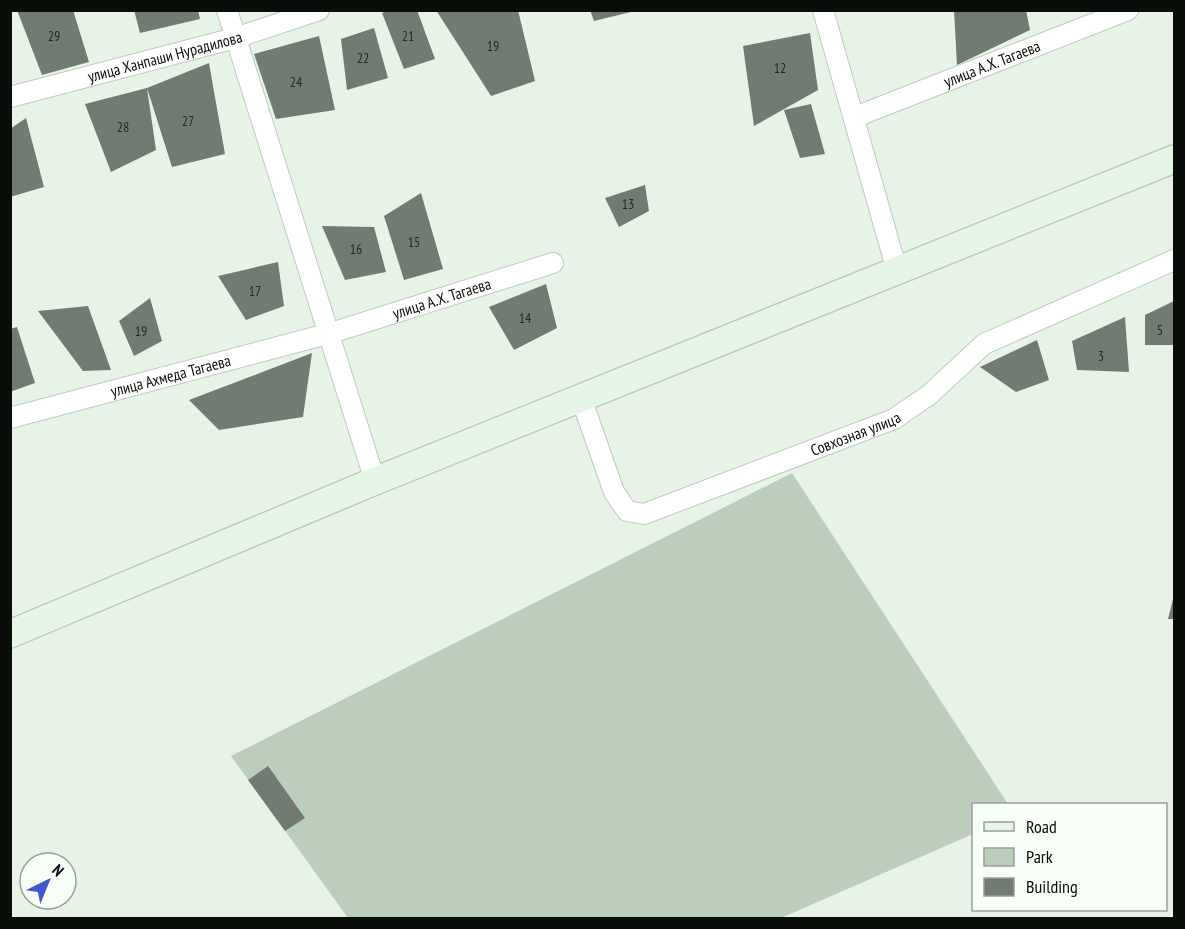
<svg xmlns="http://www.w3.org/2000/svg" width="1185" height="929" viewBox="0 0 1185 929" font-family="'PT Sans Narrow',sans-serif">
<style>
.green{fill:#bacebb}
.building{fill:#717b71}
.lines{fill:none;stroke-linecap:round;stroke-linejoin:round}
.street-casing{stroke:#becabf;stroke-width:22}
.secondary-casing{stroke:#becabf;stroke-width:30}
.street{stroke:#fff;stroke-width:20}
.secondary{stroke:#e5f6e6;stroke-width:27}
.labels{text-anchor:middle;dominant-baseline:central;stroke-width:4.5;stroke-linejoin:round;paint-order:stroke}
.number-label{font-size:14px;fill:#242924}
.street-label{font-size:16px;fill:#0a0e0a;stroke:#f8fff8}
</style>
<rect width="100%" height="100%" fill="#e8f3e8"/>
<path class="green" d="M792,473L1008,804H974L973,834L781,918H348L231,756Z"/>
<path class="building" d="M17,10H73L89,62L42,75Z
M134,10H198L200,19L140,33Z
M390,10H417L435,59L404,69L382,13Z
M436,10H518L535,81L491,96Z
M590,10H635V11L594,21Z
M954,10H1026L1030,30L957,65Z
M374,28L388,78L347,90L341,39Z
M810,33L818,90L754,126L743,46Z
M319,36L335,110L276,119L254,54Z
M209,63L225,154L172,167L147,88Z
M147,88L156,150L111,172L85,104Z
M811,104L825,154L800,158L784,110Z
M26,118L44,187L10,197V129Z
M645,185L649,211L619,227L605,198Z
M421,193L443,269L404,280L384,216Z
M322,226L374,227L386,272L345,280Z
M278,262L284,306L246,320L218,276Z
M546,284L557,328L514,350L489,307Z
M150,298L162,341L134,356L119,321Z
M1174,301V345H1145V315Z
M88,306L111,370L83,371L38,311Z
M1125,317L1129,372L1077,370L1072,341Z
M17,327L35,383L10,392V329Z
M1037,340L1049,380L1016,392L980,367Z
M312,353L303,417L219,430L189,400Z
M1174,595V619H1168Z
M268,766L305,818L285,831L248,780Z"/>
<g class="lines">
<defs>
<g id="street">
<path d="M227,10L375,481"/>
<path d="M823,10L897,271"/>
<path id="s1" d="M10,97L235,38L319,10"/>
<path id="s2" d="M855,117L1128,10"/>
<path id="s3" d="M581,398L614,492L627,511L644,514L894,419L929,395L984,344L1174,260"/>
<path id="s4" d="M10,418L331,333L553,263"/>
</g>
<path id="secondary" d="M10,634L375,481L1174,159"/>
</defs>
<use href="#street" class="street-casing"/>
<use href="#secondary" class="secondary-casing"/>
<use href="#street" class="street"/>
<use href="#secondary" class="secondary"/>
</g>
<g class="labels">
<g class="number-label">
<text x="54" y="36">29</text>
<text x="408" y="36">21</text>
<text x="493" y="46">19</text>
<text x="363" y="58">22</text>
<text x="780" y="68">12</text>
<text x="296" y="82">24</text>
<text x="188" y="121">27</text>
<text x="123" y="127">28</text>
<text x="628" y="204">13</text>
<text x="414" y="242">15</text>
<text x="356" y="249">16</text>
<text x="255" y="291">17</text>
<text x="525" y="318">14</text>
<text x="1160" y="330">5</text>
<text x="141" y="331">19</text>
<text x="1101" y="356">3</text>
</g>
<g class="street-label">
<text stroke="none"><textPath href="#s1" startOffset="160">улица Ханпаши Нурадилова</textPath></text>
<text stroke="none"><textPath href="#s2" startOffset="147">улица А.Х. Тагаева</textPath></text>
<text stroke="none"><textPath href="#s4" startOffset="448">улица А.Х. Тагаева</textPath></text>
<text stroke="none"><textPath href="#s4" startOffset="166">улица Ахмеда Тагаева</textPath></text>
<text stroke="none"><textPath href="#s3" startOffset="366">Совхозная улица</textPath></text>
</g>
</g>
<rect width="1185" height="929" fill="none" stroke="#0a0e0a" stroke-width="24"/>
<rect x="972" y="803" width="195" height="108" fill="#f8fff8" stroke="#999f99" stroke-width="1.5"/>
<rect x="984" y="822" width="30" height="9" fill="#e5f6e6" stroke="#999f99" stroke-width="1.5"/>
<text x="1026" y="833" font-size="18" fill="#0a0e0a">Road</text>
<rect x="984" y="848" width="30" height="18" fill="#bacebb" stroke="#999f99" stroke-width="1.5"/>
<text x="1026" y="863" font-size="18" fill="#0a0e0a">Park</text>
<rect x="984" y="878" width="30" height="18" fill="#717b71" stroke="#999f99" stroke-width="1.5"/>
<text x="1026" y="893" font-size="18" fill="#0a0e0a">Building</text>
<g transform="translate(48 881) rotate(43)"><circle r="28" fill="#f8fff8" stroke="#999f99" stroke-width="1.5"/>
<path d="M0-4.5L10 22L0 15L-10 22Z" fill="#4058cb"/>
<text y="-9" font-size="16" font-weight="bold" text-anchor="middle" fill="#0a0e0a">N</text>
</g>
</svg>
